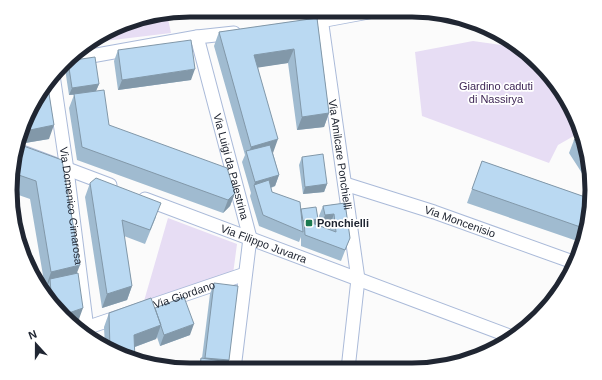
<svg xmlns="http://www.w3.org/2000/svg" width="602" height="380" viewBox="0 0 602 380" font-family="Arial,sans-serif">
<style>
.green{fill:#e7ddf4}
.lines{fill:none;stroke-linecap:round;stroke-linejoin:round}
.minor-casing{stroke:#aabad9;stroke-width:15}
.minor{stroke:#fff;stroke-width:13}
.wall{fill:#a0bbd0;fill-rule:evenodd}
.shaded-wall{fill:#8298a9}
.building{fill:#bad9f2;stroke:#8298a9}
.poi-dot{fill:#1b7a50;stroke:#fff;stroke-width:1.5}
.labels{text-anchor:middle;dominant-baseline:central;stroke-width:3.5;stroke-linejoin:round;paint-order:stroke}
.park-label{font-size:11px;fill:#3e2655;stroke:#fff}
.street-label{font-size:11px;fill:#202632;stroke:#fff}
.poi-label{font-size:11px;font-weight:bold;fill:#202632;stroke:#fff;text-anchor:start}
.rim{fill:none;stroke:#202632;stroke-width:5}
</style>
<rect width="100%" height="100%" fill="#fbfbfb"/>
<path class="green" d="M167,14L171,33L88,43L132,19Z
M473,41L522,48L568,100L579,133L558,145L549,163L422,116L415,52Z
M168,218L237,244L233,274L144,301Z"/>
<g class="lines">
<defs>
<g id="minor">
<path id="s1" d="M320,11L358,279L348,369"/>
<path d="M315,22L374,11"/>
<path id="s2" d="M197,37L250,238L234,369"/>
<path d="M69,60L197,37L234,33"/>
<path id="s3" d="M53,75L67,170L88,337"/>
<path d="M17,150L110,185"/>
<path id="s4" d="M345,184L434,212L573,262"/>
<path id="s5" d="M145,199L512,337"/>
<path id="s6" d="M80,330L245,274"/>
</g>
</defs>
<use href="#minor" class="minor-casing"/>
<use href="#minor" class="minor"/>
</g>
<path class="wall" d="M317,18L329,113L324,127L297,130L288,63L258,67L273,153L279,175L275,186L271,188L272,192L301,210V209L318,219L316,224L321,226L319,216L323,206L345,203L350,238L341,261L301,246V237L299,242L259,226L250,196L251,193L242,162L245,155L214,46L219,32ZM330,225V229L321,226Z
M118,50L191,80L118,90L114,61Z
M68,61L99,84L96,91L109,125L235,193L230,206L223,213L77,160L69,108L74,95H69L65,69Z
M47,81L49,139L25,143L22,128Z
M580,135L590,167L589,184L569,153L574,140Z
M18,144L62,160L77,273L79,319L46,293L30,199L10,192V190Z
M302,157L327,184L324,192L303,194L299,165Z
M482,161L588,198L586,237L583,243L467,203Z
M90,183L156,217L145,244L124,236L132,286L127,300L102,308L85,197Z
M214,283L229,360L228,369H197L201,358H202L210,294Z
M155,308L190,335L160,346L157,337L156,339L135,347L121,356L105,347L104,327L109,313Z"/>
<path class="shaded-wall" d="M294,49L288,63L249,69L254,55Z
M195,69L191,80L118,90L122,80Z
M99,84L96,91L69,95L72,88Z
M329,113L324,127L297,130L302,117Z
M54,125L49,139L25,143L30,130Z
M278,139L273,153L247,157L251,147Z
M279,175L275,186L256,192L254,185L251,193L255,182Z
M327,184L324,192L303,194L305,187Z
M235,193L230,206L223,213L228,200Z
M334,214L330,225L321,226L325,215Z
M318,219L315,227L304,221Z
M80,265L73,283L50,279L46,290H45L51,272Z
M132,286L127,300L102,308L107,294Z
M83,308L79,319L70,322L63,315Z
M194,324L190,335L160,346L164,335Z
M161,325L156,339L129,349L134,335Z
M205,358L229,360L226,369H201Z"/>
<path class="building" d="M317,18L329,113L302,117L294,49L254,55L278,139L251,147L219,32Z
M191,40L195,69L122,80L118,50Z
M95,57L99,84L72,88L68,61Z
M47,81L54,125L30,130L27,117Z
M104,90L109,125L227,168L235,193L228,200L82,147L74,94Z
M580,135L589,162L574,140Z
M18,144L62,160L80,265L51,272L36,181L13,173Z
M270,145L279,175L255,182L246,151Z
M323,154L327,184L305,187L302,157Z
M482,161L588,198L586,229L472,189Z
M96,178L161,203L150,230L122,220L132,286L107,294L90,183Z
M269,180L272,192L300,202L303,232L263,215L254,185Z
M345,203L350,238L345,250L305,235L304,220L336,232L334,214L325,215L323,206Z
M316,207L318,219L307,221L304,220V221H303L301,209Z
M78,273L83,308L63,315L44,294L51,292L50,279Z
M214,283L238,286L229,360L205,358Z
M184,297L194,324L164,335L155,308Z
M151,298L161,325L134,335L135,360L121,356L110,350L109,313Z
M201,358L229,362L228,369H200Z"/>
<rect class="poi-dot" x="305" y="219" width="8" height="8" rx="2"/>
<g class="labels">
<g class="park-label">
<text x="496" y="86">Giardino caduti<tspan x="496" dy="13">di Nassirya</tspan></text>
</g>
<g class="street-label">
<text stroke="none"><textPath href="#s1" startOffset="145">Via Amilcare Ponchielli</textPath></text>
<text stroke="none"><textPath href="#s2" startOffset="134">Via Luigi da Palestrina</textPath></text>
<text stroke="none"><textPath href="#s3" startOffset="132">Via Domenico Cimarosa</textPath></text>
<text stroke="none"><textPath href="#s4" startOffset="121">Via Moncenisio</textPath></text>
<text stroke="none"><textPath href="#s5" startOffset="127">Via Filippo Juvarra</textPath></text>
<text stroke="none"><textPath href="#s6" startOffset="110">Via Giordano</textPath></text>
</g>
<g class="poi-label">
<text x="317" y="223">Ponchielli</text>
</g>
</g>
<path d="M0 0H602V380H0ZM190 17H412A173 173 0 0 1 585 190V190A173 173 0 0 1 412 363H190A173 173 0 0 1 17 190V190A173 173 0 0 1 190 17Z" fill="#fff" fill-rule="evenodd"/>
<path class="rim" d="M190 17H412A173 173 0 0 1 585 190V190A173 173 0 0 1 412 363H190A173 173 0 0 1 17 190V190A173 173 0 0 1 190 17Z"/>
<g transform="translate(36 344) rotate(339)" stroke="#ffffff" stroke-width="3" paint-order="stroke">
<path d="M0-3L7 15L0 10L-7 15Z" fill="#202632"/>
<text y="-6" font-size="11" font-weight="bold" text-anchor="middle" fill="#202632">N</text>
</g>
</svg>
